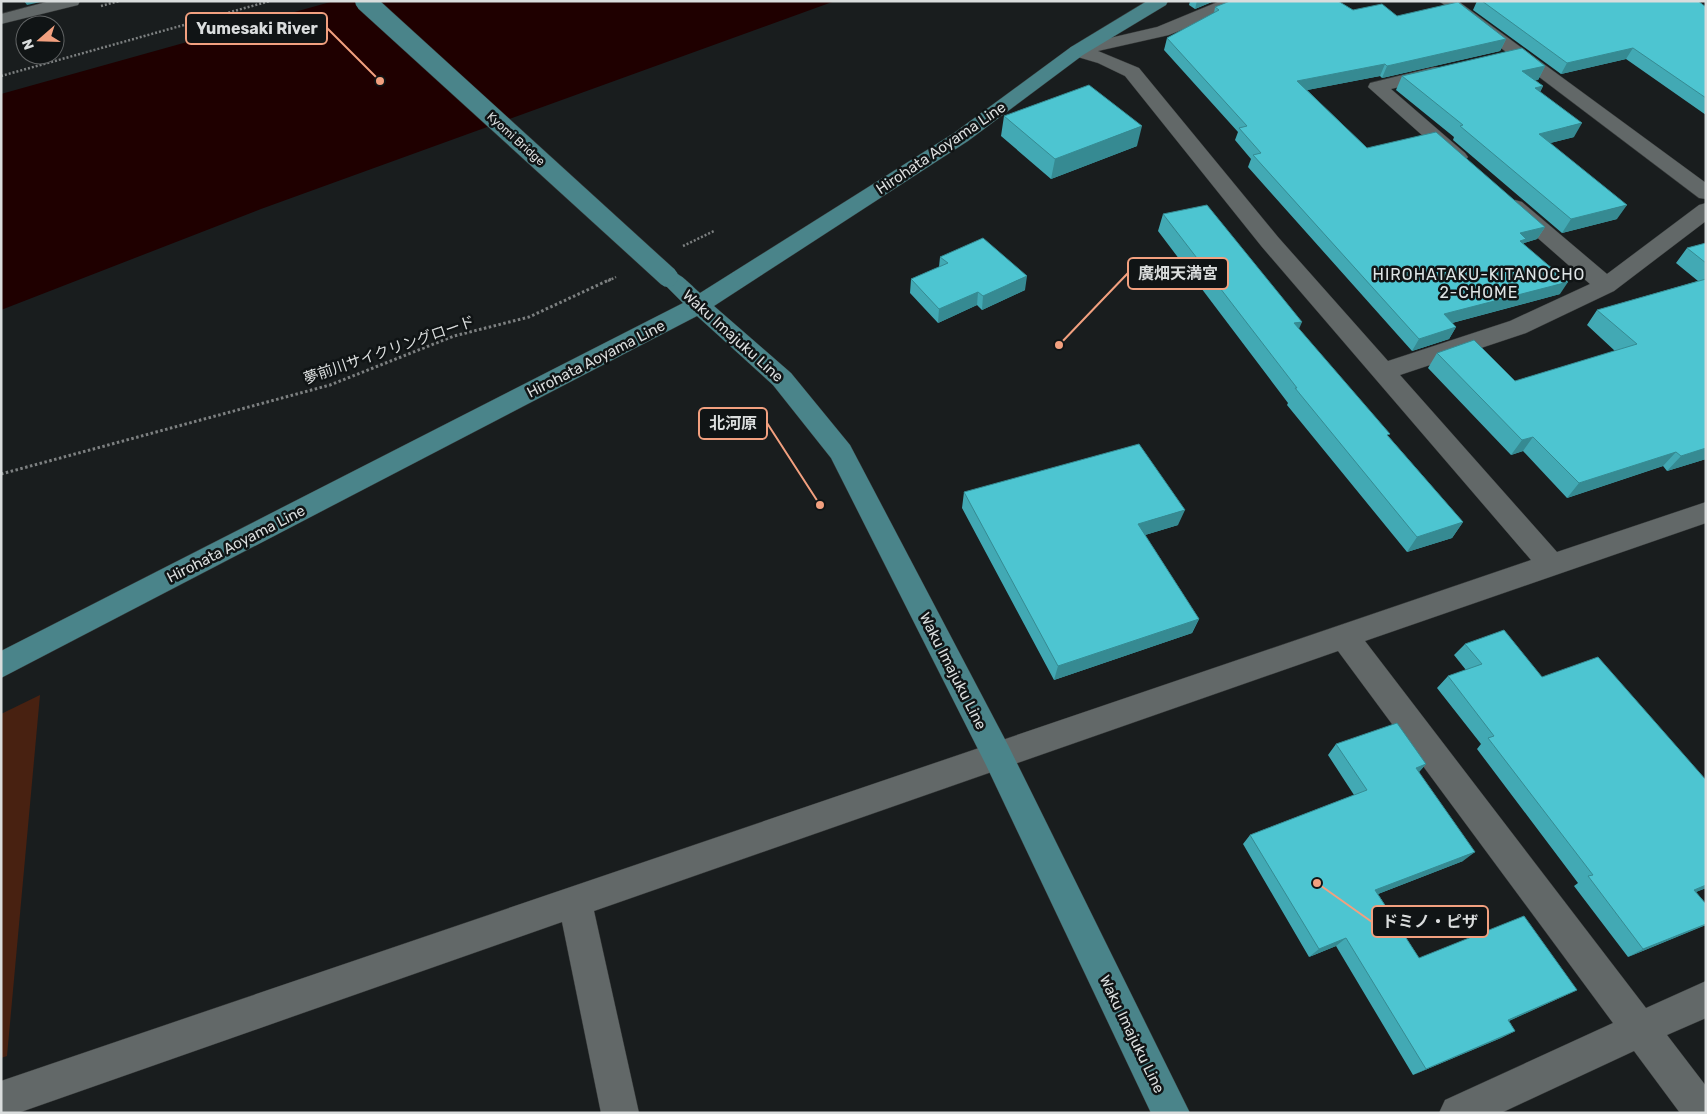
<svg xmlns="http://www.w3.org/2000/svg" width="1707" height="1114" viewBox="0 0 1707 1114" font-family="Rubik,'Noto Sans JP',sans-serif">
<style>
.green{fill:#482111}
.water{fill:#1f0000}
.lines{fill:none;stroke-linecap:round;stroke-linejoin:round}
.minor-casing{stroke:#343737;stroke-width:1}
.major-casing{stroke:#343737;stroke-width:1}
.path-far1{stroke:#7d8081;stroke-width:2.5;stroke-dasharray:2 2;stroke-linecap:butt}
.path{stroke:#7d8081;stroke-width:3;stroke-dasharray:2.5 2.5;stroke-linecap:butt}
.minor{fill:#626868;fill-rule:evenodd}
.major{fill:#4a848a;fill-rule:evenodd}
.major-bridge-casing{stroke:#343737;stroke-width:21;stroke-linecap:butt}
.major-bridge{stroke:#4a848a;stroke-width:20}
.wall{fill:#42a9b4}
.shaded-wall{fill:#368a92}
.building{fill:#4dc5d1;stroke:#368a92}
.labels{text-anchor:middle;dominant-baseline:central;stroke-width:5;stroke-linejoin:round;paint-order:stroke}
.far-street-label{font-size:12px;fill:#dadddd;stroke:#101415}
.street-label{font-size:15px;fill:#dadddd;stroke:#101415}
.neighbourhood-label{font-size:16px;letter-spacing:1px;fill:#dee4e5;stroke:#101415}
.leader{fill:none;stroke:#f2a07f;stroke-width:2}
.callout-dot{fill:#f2a07f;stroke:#101415;stroke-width:2}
.callout{fill:#101415;stroke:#f2a07f;stroke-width:2}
.callout-label{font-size:16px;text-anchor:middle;font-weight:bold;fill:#dadddd}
</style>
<rect width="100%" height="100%" fill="#191d1e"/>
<path class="green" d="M40,695L7,1056L1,1058V714Z"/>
<path class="water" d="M334,1H835L261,209L1,310V94Z"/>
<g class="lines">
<defs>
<path id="minor" d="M50,1H80L78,5L1,24V14Z
M1220,1H1244L1242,5L1169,35L1098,51L1139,68L1278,237L1388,361L1510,321L1590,284L1508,212L1504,207L1508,202L1515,200L1522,202L1607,274L1699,205L1706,203V221L1614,291L1526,333L1400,375L1557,552L1706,502V523L1365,641L1646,1008L1706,981V1018L1667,1035L1706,1086V1113H1680L1634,1051L1501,1113H1439L1445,1100L1613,1023L1338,651L594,911L639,1113H601L562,922L18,1113H1V1081L1531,560L1262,247L1125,76L1098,63L1071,55L1068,51L1071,47L1157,27Z
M1439,1H1458L1706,183V199L1699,198Z
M1435,67L1442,69L1444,73L1442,77L1391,89L1465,153L1468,157L1465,161L1458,163L1451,161L1368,87L1370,83Z"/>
<path id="major" d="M1147,1H1168L1166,5L1083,55L968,141L714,306L791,373L850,445L1008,745L1190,1113H1151L986,765L831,458L773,385L697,316L1,678V651L683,303L657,277L660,272C677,267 688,283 700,293L954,133L1071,47Z"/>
</defs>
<use href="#minor" class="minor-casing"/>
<use href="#major" class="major-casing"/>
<path class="path-far1" d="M101,6L119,1
M1,76L270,1
M683,246L714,231
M608,281L616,277"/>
<path class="path" d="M1,474L330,385L454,336L529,317L611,279"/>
<use href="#minor" class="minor"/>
<use href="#major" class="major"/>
<defs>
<path id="major-bridge" d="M365,1L668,277"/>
</defs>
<use href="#major-bridge" class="major-bridge-casing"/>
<use href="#major-bridge" class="major-bridge"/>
</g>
<path class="wall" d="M1190,1H1214L1195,9L1189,5Z
M1477,1H1698L1706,7V115L1626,59L1561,74L1473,10Z
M1215,7L1353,10L1397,16L1506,39L1500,51L1382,78L1380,76L1307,90L1367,148L1545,227L1537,239L1524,243L1523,244L1560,294L1452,323L1456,327L1449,339L1412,351L1248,167L1251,159L1235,140L1238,132L1164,50L1167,38L1214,13Z
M1545,66L1538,80H1535L1543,86L1540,92L1574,137L1550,143L1617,219L1562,233L1453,140L1454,137L1396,90L1402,76Z
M1004,116L1137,146L1051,179L1001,136Z
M1163,214L1299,329L1389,437L1463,522L1452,538L1407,552L1287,405L1288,403L1158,231Z
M1706,243V459L1667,471L1663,466L1567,498L1523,451L1511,455L1428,368L1437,353L1515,381L1615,351L1587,325L1597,310L1698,281L1676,263L1687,248Z
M940,257L1025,290L982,310L977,305L938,323L910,293L911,279L939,267Z
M964,492L1178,525L1145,535L1199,619L1192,633L1054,680L962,508Z
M1465,644L1542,677L1706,780V888L1696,892L1706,904V925L1628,957L1574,886L1578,883L1477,749L1481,744L1437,688L1448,676L1466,670L1454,655Z
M1336,744L1426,764L1419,772L1463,861L1378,894L1419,958L1577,990L1509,1021L1515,1031L1501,1038L1413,1075L1336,946L1309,957L1243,844L1250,835L1354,795L1328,755Z"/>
<path class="shaded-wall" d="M24,1H45L27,5Z
M1197,1H1214L1195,9Z
M1506,39L1500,51L1382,78L1387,66Z
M1633,48L1626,59L1561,74L1567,63Z
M1385,64L1380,76L1292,93L1297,81Z
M1545,66L1538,80L1515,85L1522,71Z
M1543,86L1536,100L1535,88Z
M1582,123L1574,137L1531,148L1539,134Z
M1142,126L1137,146L1051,179L1055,159Z
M1627,205L1617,219L1562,233L1571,219Z
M1545,227L1537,239L1524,243L1519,251L1520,233Z
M1027,276L1025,290L982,310L983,296Z
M1568,282L1560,294L1437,327L1444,314Z
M978,292L977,305L938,323L939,309Z
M1302,322L1295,338L1294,323Z
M1456,327L1449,339L1412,351L1419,339Z
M1533,437L1523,451L1511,455L1522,440Z
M1706,448V459L1667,471L1681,456Z
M1676,452L1663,466L1567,498L1579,483Z
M1185,510L1178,525L1132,539L1138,524Z
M1463,522L1452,538L1407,552L1417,537Z
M1199,619L1192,633L1054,680L1058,666Z
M1426,764L1416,775V768Z
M1475,852L1463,861L1365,899L1375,890Z
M1706,885V888L1678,899L1694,890Z
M1706,924V925L1700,927L1628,957L1643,949Z
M1346,938L1336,946L1309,957L1319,949Z
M1577,990L1562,997L1495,1027L1508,1020Z
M1515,1031L1501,1038L1413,1075L1426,1069Z"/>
<path class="building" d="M1230,1H1338L1353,10L1382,4L1397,16L1458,2L1506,39L1387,66L1385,64L1297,81L1367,148L1436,132L1545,227L1520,233L1526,239L1520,241L1568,282L1444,314L1456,327L1419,339L1253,155L1261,153L1239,128L1247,126L1167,38L1219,10L1215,7Z
M1482,1H1698L1706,7V98L1633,48L1567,63Z
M1522,48L1545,66L1522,71L1543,86L1535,88L1582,123L1539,134L1627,205L1571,219L1460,126L1463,125L1402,76Z
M1089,85L1142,126L1055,159L1004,116Z
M1207,205L1302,322L1294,323L1390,434L1387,435L1463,522L1417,537L1295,388H1297L1163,214Z
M983,238L1027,276L983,296L978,292L939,309L911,279L948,263L940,257Z
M1706,243V263L1687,248Z
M1706,279V448L1681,456L1676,452L1579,483L1533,437L1522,440L1437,353L1474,340L1515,381L1637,344L1597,310Z
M1139,444L1185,510L1138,524L1199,619L1058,666L964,492Z
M1504,630L1542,677L1598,657L1706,780V885L1694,890L1706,904V924L1643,949L1588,876L1593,875L1488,738L1494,736L1448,676L1482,664L1465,644Z
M1397,723L1426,764L1416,768L1475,852L1375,890L1419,958L1524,916L1577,990L1508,1020L1515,1031L1426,1069L1346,938L1319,949L1250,835L1367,790L1336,744Z"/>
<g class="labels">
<g class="far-street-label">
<text transform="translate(516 139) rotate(42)">Kyomi Bridge</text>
</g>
<g class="street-label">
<text transform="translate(941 148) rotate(-34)">Hirohata Aoyama Line</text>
<text transform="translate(733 336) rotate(42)">Waku Imajuku Line</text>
<text transform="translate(389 350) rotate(-19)">夢前川サイクリングロード</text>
<text transform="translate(596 359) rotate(-27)">Hirohata Aoyama Line</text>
<text transform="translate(236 544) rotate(-27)">Hirohata Aoyama Line</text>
<text transform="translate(953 671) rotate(63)">Waku Imajuku Line</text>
<text transform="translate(1132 1034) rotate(64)">Waku Imajuku Line</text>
</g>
<g class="neighbourhood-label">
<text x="1479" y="274">HIROHATAKU-KITANOCHO<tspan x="1479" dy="18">2-CHOME</tspan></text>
</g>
</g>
<path class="leader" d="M380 81L327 28M1059 345L1128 273M820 505L767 423M1317 883L1372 922"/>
<g class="callout-dot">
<circle cx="380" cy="81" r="5"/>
<circle cx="1059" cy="345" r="5"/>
<circle cx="820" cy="505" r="5"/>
<circle cx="1317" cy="883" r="5"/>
</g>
<g class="callout">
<rect x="186" y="13" width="141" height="31" rx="5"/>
<rect x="1128" y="258" width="100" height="31" rx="5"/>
<rect x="699" y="408" width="68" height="31" rx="5"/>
<rect x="1372" y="906" width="116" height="31" rx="5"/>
</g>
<g class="callout-label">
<text x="257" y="34">Yumesaki River</text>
<text x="1178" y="279">廣畑天満宮</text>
<text x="733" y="429">北河原</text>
<text x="1430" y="927">ドミノ・ピザ</text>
</g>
<rect width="1707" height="1114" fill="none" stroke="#dadddd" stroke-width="5"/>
<g transform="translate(40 40) rotate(250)"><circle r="24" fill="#101415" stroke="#616465"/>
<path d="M0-4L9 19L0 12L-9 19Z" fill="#f2a07f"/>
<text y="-8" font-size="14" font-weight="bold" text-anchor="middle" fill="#dadddd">N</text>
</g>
</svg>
